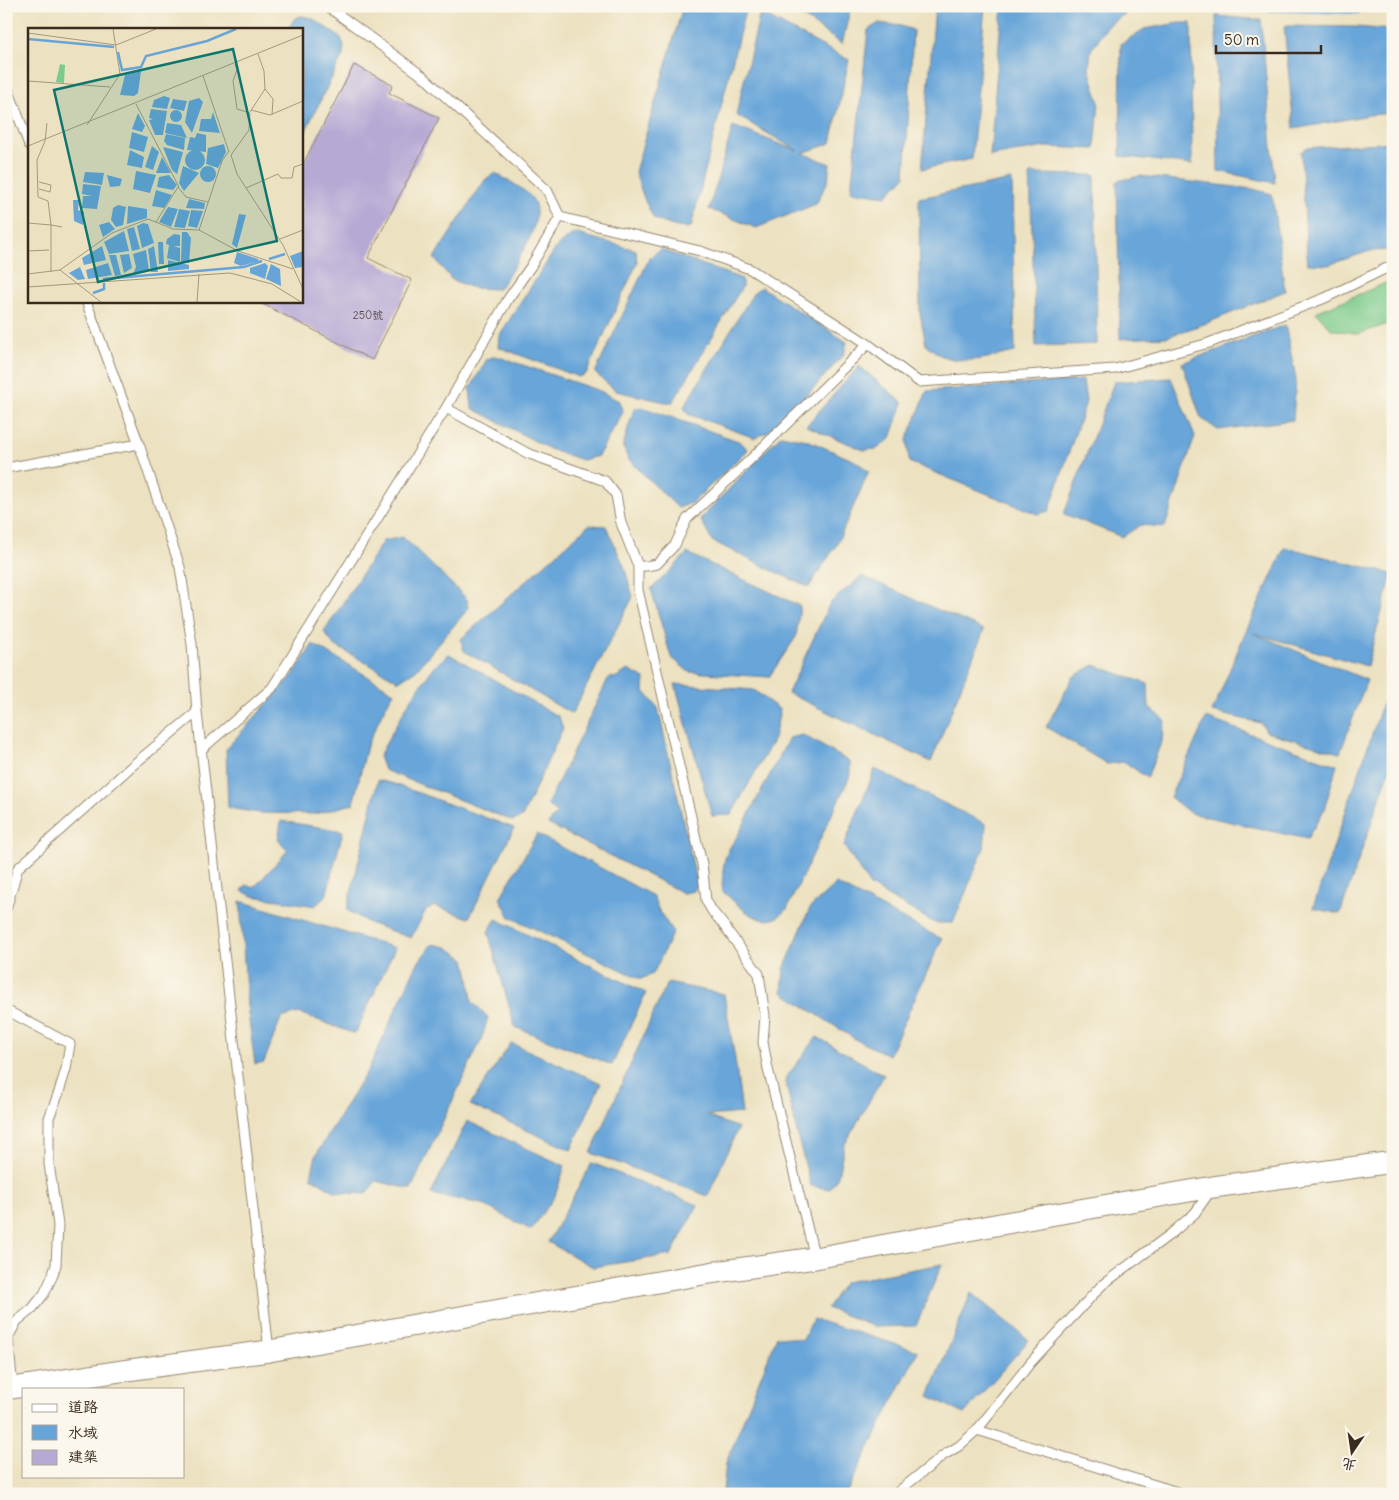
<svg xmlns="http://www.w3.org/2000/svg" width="1399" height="1500" viewBox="0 0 1399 1500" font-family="Delius,'LXGW WenKai TC',sans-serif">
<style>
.green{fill:#7bcb8b;stroke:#5b7a54}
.water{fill:#67a5d9;stroke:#51687c}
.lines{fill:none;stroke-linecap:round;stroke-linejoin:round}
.stream{stroke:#67a5d9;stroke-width:4.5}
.building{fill:#b6a9d4}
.service-casing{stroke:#94866f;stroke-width:11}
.tertiary-casing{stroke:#94866f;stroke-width:23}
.service{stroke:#fff;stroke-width:9}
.tertiary{stroke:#fff;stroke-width:21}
.labels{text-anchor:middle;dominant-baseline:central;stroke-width:4.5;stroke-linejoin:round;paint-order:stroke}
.number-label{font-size:11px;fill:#5a4a4c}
.inset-river{fill:none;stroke:#67a5d9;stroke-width:2.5}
.inset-road{fill:none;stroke:#a5987f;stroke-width:1}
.view{fill:#0f766e;fill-opacity:0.15;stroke:#0f766e;stroke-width:2.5}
.inset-edge{fill:none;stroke:#3b2a1e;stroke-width:2.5}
</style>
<rect width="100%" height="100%" fill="#fbf7ec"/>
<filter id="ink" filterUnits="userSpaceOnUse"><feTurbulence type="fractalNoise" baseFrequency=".02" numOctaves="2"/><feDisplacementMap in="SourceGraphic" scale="10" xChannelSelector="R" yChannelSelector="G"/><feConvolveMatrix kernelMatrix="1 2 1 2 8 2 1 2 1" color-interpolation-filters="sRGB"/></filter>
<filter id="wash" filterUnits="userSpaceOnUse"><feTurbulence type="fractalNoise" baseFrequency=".0096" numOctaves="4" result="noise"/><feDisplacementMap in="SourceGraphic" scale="20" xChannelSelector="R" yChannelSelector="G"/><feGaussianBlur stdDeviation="1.12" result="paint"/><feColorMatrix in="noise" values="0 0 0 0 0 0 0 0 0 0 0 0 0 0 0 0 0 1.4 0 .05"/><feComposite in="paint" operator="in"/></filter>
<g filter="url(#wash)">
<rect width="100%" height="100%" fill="#ece1c0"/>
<path class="green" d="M1393,280V322L1359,334L1331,329L1316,312Z"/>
<path class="water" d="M683,6L746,7L691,227C679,230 665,223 654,219L645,201L635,172Z
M787,6H851L842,44Z
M935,6H985L972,159L922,169Z
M1002,6H1126L1125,14L1109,24L1091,50L1089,68L1099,102L1095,149L1046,147L990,156Z
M760,13L849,60L831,143L803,153L830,164L828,181L816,204L756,228L709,209L733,126L798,151L736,115Z
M301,16L312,18L341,38L344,45L343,55L301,140V29H288L294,19Z
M1216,16L1261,20L1275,183L1218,171Z
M879,23L901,26L913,30L905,177L886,196L851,191L868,30Z
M1179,23H1191L1192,165L1120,156L1121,44L1144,29Z
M1284,26L1356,27L1393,30V113L1369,115L1294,129Z
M1393,142V250L1370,251L1328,265L1308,264L1307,256L1301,152L1306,148Z
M495,173C507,180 522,187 531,197C550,219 511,270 499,289L473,288L452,280L434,258L485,180Z
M1030,174L1095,175L1097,344L1036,346Z
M1140,176L1253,189L1272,194L1285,291L1207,323L1166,337L1120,339L1117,181Z
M1012,180L1015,352C991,357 966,365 942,356C937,354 931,348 926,345L920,313L919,198Z
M574,233L636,250L637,263L586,374L579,377L498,347L499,336L558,245Z
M660,249L742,279V287L673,402H665L616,391L595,373L649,259Z
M761,287L847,342L844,354L780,426L755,438L688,414L684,407L754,292Z
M1285,325L1296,378L1293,420L1218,430L1201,418L1182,363Z
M496,356L600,391L619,401L623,412L598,456L582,460L552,450L472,408L470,389L487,359Z
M859,366L903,403L891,438L877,449L864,450L806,426Z
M1171,378L1195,436L1165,527L1141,525L1122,537L1064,514L1114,382Z
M1083,380L1086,402L1049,511L1037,514L909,462L907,440L927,391Z
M642,407L741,442L748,450L692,503L678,508L628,459L623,445L634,409Z
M781,435L807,440L855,461L869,471L837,544L809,587L773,571L712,541L700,519Z
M589,525L606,526L624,566L633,597L572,714L464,651L461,639Z
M403,537L467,599L468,609L416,670L399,681L334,645L324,632L383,541Z
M1285,547L1392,574L1367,666L1253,633L1367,680L1340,753L1267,732L1261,723L1212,712L1246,631Z
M687,553L800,606L796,637L769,677L689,672L671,657L651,589L672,569Z
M862,576L984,630L931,762L788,693L830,603Z
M313,644L394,692L382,713L367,746L353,804L315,814L259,813L228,808L226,749L293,675Z
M449,654L559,717L563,728L522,817L513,821L384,770L379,756L409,702L434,667Z
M1094,665L1148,684L1149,707L1165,720L1162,740L1147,778L1125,762L1107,764L1046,727L1073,677Z
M628,670L645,679L644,691L658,708L694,870L698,882L694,891L683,893L548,824L557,813L547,805L609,677L615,678Z
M675,684L754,690L780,710L774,739L731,815L712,816Z
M1386,693L1393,696V760L1340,914L1313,908Z
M1206,718L1337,765L1324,810L1307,839L1190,813L1170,797Z
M803,735L850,762V776L787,909C784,911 781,915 778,917C757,928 737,903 722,891C723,866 722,857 737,837L789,738Z
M875,769L986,824L984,848L953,923H935L870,886L844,846Z
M378,780L394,784L514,828L469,918L435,906L426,910L411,938L369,923L347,910Z
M281,821L343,831L326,896L315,906L253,896L242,891L246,885L254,888L288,850L278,840Z
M537,834L653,896L659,911L673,932L653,974L641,979L510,917L500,898Z
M836,884L942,939L889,1055L858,1041L782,992L784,969L810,908Z
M240,901L395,948L355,1034L299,1013L281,1018L264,1062L255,1064L247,1006Z
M496,919L646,993L612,1065L515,1027L488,932Z
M432,944L447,947L465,959L469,977L472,1001L488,1017L482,1038L411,1189L376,1181L366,1194L336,1192L311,1177L316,1155L369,1068L417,964Z
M667,983L724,994L735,1059L742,1113L707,1116L738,1128L708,1196L591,1153Z
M817,1037L884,1075L844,1146L838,1176L830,1189L811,1186L799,1142L785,1079Z
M511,1043L601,1083L571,1150L470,1105Z
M467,1121L565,1166L555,1196L531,1230L482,1204L431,1194Z
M592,1163L698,1205L671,1255L593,1267L548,1242Z
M942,1264L916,1326L875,1327L827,1308L845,1282Z
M971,1293L1029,1340L964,1414L929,1396Z
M813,1319L918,1351L848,1490L839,1494H762L723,1491L726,1463L777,1336L803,1340Z"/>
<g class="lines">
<path class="stream" d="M1248,6L1269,9L1359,12"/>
</g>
<g id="blocks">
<path class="building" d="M354,65L393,85L389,93L439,118L368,258L412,280L372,360L257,301H301V168Z"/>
</g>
</g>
<g filter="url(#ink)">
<use href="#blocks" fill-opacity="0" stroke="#94866f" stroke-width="1"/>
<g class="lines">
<defs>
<path id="service" d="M327,6L424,77L547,190L560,217L700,251L750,269L868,344L919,382L1115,369L1209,343L1325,298L1393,265
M6,83L29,145
M446,408L527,453L605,481L616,495L621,523L638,566H646L657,564L675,545L687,519L753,457L868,344
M6,468L139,444
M638,566V590L702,864L706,900L712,911L722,923L759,974L765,1016L763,1042L768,1069L815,1258
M197,712L269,1351
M202,749L272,688L446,408L508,299L531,266L560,217
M6,909L18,868L133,765L197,712L192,644L180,567L139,444L86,301
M6,1010L70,1044L66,1069L59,1092L49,1118V1164L58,1225L56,1265L52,1277L44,1294L32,1309L17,1321L8,1338L13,1388
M977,1430L1184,1494
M895,1494L944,1455L959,1446L977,1430L1031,1362L1102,1285L1172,1233L1195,1213L1211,1190"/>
<path id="tertiary" d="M6,1389L121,1371L269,1351L709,1273L815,1258L1050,1215L1213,1187L1393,1162"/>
</defs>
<use href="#service" class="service-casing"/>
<use href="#tertiary" class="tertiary-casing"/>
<use href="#service" class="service"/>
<use href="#tertiary" class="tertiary"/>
</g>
</g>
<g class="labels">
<g class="number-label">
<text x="368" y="315">250號</text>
</g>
</g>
<g transform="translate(28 28)">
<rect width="275" height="275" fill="#ece1c0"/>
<path d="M32,36L37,37L36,55L28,54Z" fill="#7bcb8b"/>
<path d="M113,43L110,65L106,68L92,67L97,47ZM136,68L142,70L139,81L124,79L126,72ZM171,70L175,74L164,105L157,94L161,73ZM145,71L159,73L156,83L142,80ZM123,81L139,83L135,107H127L121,92L125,91L121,90ZM142 88a6 6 0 1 1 12 0a6 6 0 1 1-12 0ZM185,84L192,105L171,103L173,91H183ZM110,85L117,98L114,104L104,101ZM139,95L153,97L159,110L137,105ZM104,104L120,109L116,124L101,120ZM169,105L178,107V124L159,122L162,109L167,110ZM138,106L157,110L156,122L139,117L136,113ZM196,116L198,124L190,140L178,136L180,120ZM124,118L131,124L125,142L117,139ZM135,119L155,124L149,146L144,142ZM157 132a10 10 0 1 1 20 0a10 10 0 1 1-20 0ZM102,122L116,129L114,140L99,137ZM134,129L143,145H128ZM172 146a8 8 0 1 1 16 0a8 8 0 1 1-16 0ZM155,138L171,145L156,163L151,155ZM108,143L128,147L122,165L105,161ZM57,144L76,145L74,157L55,154ZM79,147L94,151L92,158L82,159ZM141,147L149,157L145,162L129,159L131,149ZM55,156L73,158L69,181L54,180L55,168H64L54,166ZM128,162L144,167L136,180L124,178ZM161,171L177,175L176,181L158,180ZM45,172H51L50,182L56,184L55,197L46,193ZM90,177L98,179L95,197L88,199L83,192L85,180ZM100,178L119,181V190L99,196ZM140,179L150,181L143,199L131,194ZM151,181L162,183L157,200L146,199ZM163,182L175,183L169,200L160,198ZM211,186L218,187L209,220L204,216ZM81,194L87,201L75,209L71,197ZM115,195L120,196L126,215L114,220L109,198ZM106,199L112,221L104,223L99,201ZM96,203L101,223L81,226L76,214ZM154,204H159L163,210L161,235L153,234ZM146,206L152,207V218H146L152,220V234L139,230L141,217L138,216L139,211ZM130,214H135L136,236H131ZM74,218L78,232L56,237L54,230ZM126,218L130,244H123L120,221ZM118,222L121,242L105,246L108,239L105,226ZM275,223V239L267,240L262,228ZM209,224L230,231L231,233L213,238L206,235ZM101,226L104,240L96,245L92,227ZM81,227H88L93,247L87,248ZM140,232L161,237V241L140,243ZM80,235L84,247L60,251L58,242ZM237,235L240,238L237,251L222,245V240ZM243,236L252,241L253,258L238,251ZM52,239L57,251L50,252L41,245Z" fill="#67a5d9"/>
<path class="inset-river" d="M0,11L86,19M90,24L94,42L113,39L118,28L179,13L208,1M241,231L257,226M75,251L216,239L234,233M65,265L76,261V255"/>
<path class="inset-road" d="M0,5L88,17L128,1M230,26L236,43L237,61L245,71L244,87M207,36L209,42L205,53L209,81L222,85L221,102L203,127L209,146L255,217L275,261M175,48L201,124M0,53L82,59M108,76L151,159M223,82L242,87L275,73M222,84L237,61M19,95L17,113L9,132L10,169L20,173L23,197L34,199M59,97L92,46L85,1M0,118L275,7M11,154L23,157L22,164L11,161M218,160L250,146L253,150H264L266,139L275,136M128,194L150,159L158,169L180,174M0,195L23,197V244M171,202L194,133L201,123M252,211L275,202M0,223L21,222M32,242L84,205L120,191L145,201L171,202L210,223L265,241M0,246L32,242L73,274M0,259L202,245L244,256L273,274M169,274L171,246"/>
<path class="view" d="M205,21L249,213L70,254L26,62Z"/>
<rect width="275" height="275" class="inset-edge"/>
</g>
<rect width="1399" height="1500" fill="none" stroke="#fbf7ec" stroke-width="25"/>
<rect x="22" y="1388" width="162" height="90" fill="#fbf7ec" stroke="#aea59a"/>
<rect x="32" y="1404" width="25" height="8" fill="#ffffff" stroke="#aea59a"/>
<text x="68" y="1412" font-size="15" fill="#3b2a1e">道路</text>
<rect x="32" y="1425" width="25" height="15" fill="#67a5d9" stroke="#aea59a"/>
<text x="68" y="1438" font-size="15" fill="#3b2a1e">水域</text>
<rect x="32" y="1450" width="25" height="15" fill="#b6a9d4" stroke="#aea59a"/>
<text x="68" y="1462" font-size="15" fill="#3b2a1e">建築</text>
<g transform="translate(1352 1452) rotate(193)" stroke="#fbf7ec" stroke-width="4" paint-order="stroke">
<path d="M0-4L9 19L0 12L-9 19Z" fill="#3b2a1e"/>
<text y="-8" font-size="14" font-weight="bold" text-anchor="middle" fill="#3b2a1e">北</text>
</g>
<path d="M1216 45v8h105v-8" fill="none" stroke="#3b2a1e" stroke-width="2.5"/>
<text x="1224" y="45" font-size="15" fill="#3b2a1e" stroke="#fbf7ec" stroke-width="4" paint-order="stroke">50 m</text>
</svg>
